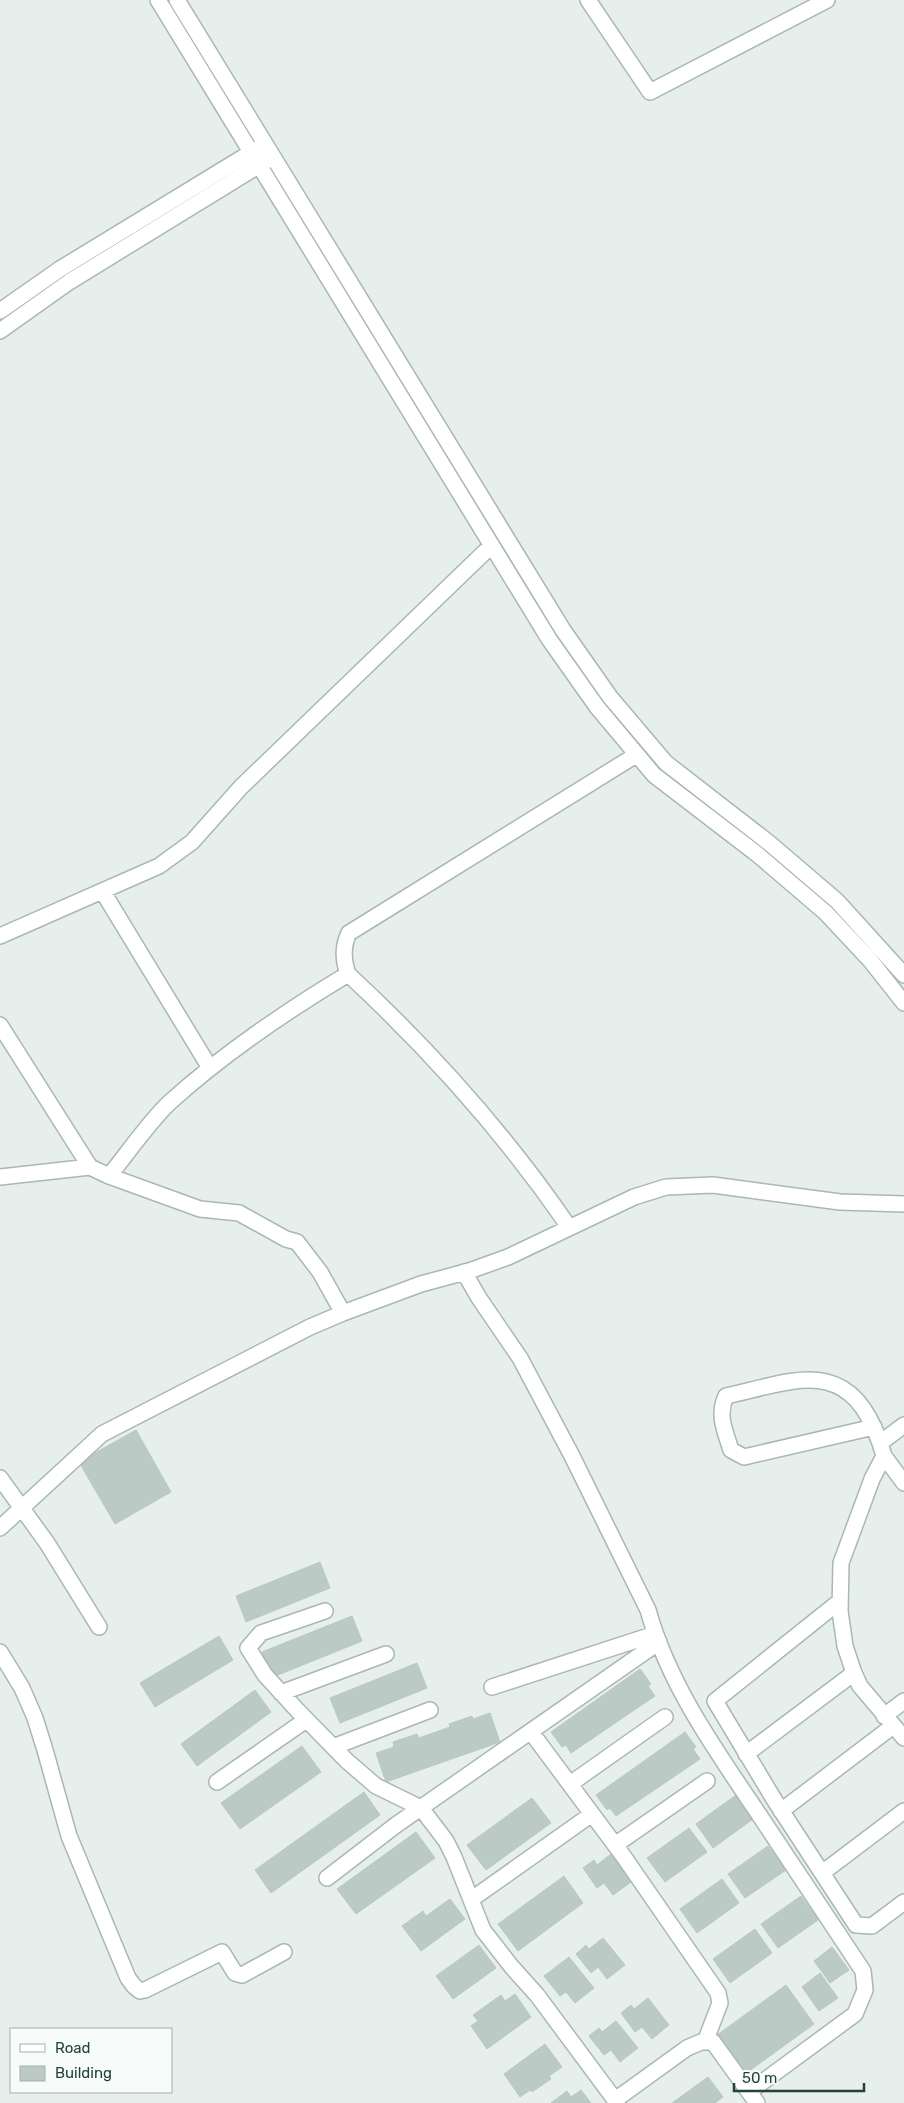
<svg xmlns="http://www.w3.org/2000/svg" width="904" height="2103" viewBox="0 0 904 2103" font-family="Rubik,sans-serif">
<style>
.building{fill:#bbcac4;stroke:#b8c9c2}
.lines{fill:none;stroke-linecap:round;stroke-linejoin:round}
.minor-casing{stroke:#a8b8b2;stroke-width:18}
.minor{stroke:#fff;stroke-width:15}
</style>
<rect width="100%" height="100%" fill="#e6efeb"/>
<path class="building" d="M136,1430L171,1492L115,1524L79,1462Z
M320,1562L330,1588L246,1622L236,1596Z
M352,1616L362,1641L273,1677L262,1652Z
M219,1636L233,1660L155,1707L140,1683Z
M417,1663L427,1688L340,1723L330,1698Z
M640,1669L651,1684L648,1686L655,1696L571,1753L566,1745L562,1747L551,1732Z
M255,1690L271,1712L197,1766L181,1744Z
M490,1713L500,1742L386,1782L376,1753L394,1747L393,1742L417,1734L419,1738L450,1727L449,1724L472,1716L473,1719Z
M685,1732L696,1747L693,1749L700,1759L616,1816L610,1808L607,1810L596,1795Z
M302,1746L321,1772L240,1829L221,1803Z
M364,1792L380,1815L271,1893L255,1870Z
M736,1795L753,1819L713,1848L696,1824Z
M532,1798L551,1823L486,1870L467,1845Z
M689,1828L707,1852L665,1882L647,1858Z
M416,1832L435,1858L356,1914L337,1889Z
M768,1846L786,1870L745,1898L728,1874Z
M611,1854L631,1882L613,1895L604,1883L597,1888L583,1868L594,1860L597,1865Z
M564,1876L583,1903L518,1951L498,1924Z
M722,1879L739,1903L697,1933L680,1909Z
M801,1896L818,1920L778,1948L761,1924Z
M450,1899L465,1919L421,1951L402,1926L423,1911L426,1916Z
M755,1929L772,1953L730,1983L713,1959Z
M603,1938L625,1965L607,1979L598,1967L591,1973L576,1954L586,1945L589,1949Z
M479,1945L496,1968L453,1999L436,1976Z
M832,1947L849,1970L830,1983L814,1961Z
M569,1957L594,1988L575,2003L566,1992L560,1996L544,1976Z
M820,1973L838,1998L819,2011L802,1987Z
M786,1985L814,2024L745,2074L717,2035Z
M515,1994L531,2017L487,2049L471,2026L478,2021L473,2015L501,1995L505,2001Z
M648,1998L669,2025L652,2039L642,2027L635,2032L621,2013L631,2005L634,2009Z
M616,2021L638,2048L620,2062L611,2050L604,2055L589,2036L599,2028L602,2032Z
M545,2044L562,2067L549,2076L551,2079L532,2092L530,2090L520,2097L504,2074Z
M708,2077L723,2097L715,2103H672Z
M581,2090L591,2103H551L567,2091L571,2097Z"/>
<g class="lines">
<defs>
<path id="minor" d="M158,0L549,639L597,707L654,775L757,854L826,913L870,960L904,1003
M177,0L563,630L610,697L666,763L768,842L837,901L904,975
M588,0L650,92L827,0
M0,311L60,269L260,147
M0,331L69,282L266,161
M103,892L210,1068
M0,936L159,866L192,842L241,787L491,546
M0,1025L90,1167
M109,1176C127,1154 149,1122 169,1103C224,1053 285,1012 348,974
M0,1177L90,1167L109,1176L200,1209L239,1213L286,1239L297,1242L320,1272L343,1313
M569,1227C506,1135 430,1050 348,974C343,960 342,947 349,933L636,755
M464,1272L479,1298L520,1358L572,1456L648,1610C668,1682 712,1745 754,1807C790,1862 827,1916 863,1971L865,1990L855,2014L749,2092L757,2103
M904,1425L880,1443L884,1456L904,1483
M874,1427L744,1457L731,1450C725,1431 717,1415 726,1396C797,1380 849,1355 880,1443
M884,1456L872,1479L841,1563L840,1611L845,1646L854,1673L860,1686L904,1738
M0,1478L47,1543L99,1627
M0,1528L102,1434L310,1327L343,1313L421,1284L469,1271L508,1257L634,1197L666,1187L713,1185L840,1202L904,1204
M840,1601L715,1701L775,1801L856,1925L872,1926L904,1902
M325,1611L261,1633L248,1648L265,1675L298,1711L347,1761L376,1786L421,1808L446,1841L454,1857L483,1930L511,1966L537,1995L615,2100L687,2048L701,2042H713L749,2092
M0,1652L22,1688L35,1718L45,1750L69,1836L128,1978L134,1986L140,1991L145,1990L222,1952L235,1973L242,1975L284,1952
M492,1687L655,1634
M281,1693L386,1654
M884,1716L904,1701
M531,1732L624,1857L718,1993L720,2003L705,2042
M333,1747L430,1710
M746,1754L854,1673
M217,1782L306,1720
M570,1784L665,1717
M781,1811L893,1726
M615,1845L707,1781
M822,1873L904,1811
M327,1878L396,1825L659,1642
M472,1899L592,1814"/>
</defs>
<use href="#minor" class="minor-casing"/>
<use href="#minor" class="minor"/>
</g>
<rect x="10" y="2028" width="162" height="65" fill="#f7fbf9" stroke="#a3b1ad"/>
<rect x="20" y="2044" width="25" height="8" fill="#ffffff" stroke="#a3b1ad"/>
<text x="55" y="2053" font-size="15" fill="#24423a">Road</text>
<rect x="20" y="2066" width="25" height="15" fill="#bbcac4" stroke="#a3b1ad"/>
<text x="55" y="2078" font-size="15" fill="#24423a">Building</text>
<path d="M734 2083v8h130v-8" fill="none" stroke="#24423a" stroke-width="2.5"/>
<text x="742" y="2083" font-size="15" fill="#24423a" stroke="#f7fbf9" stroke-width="4" paint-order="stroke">50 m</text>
</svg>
